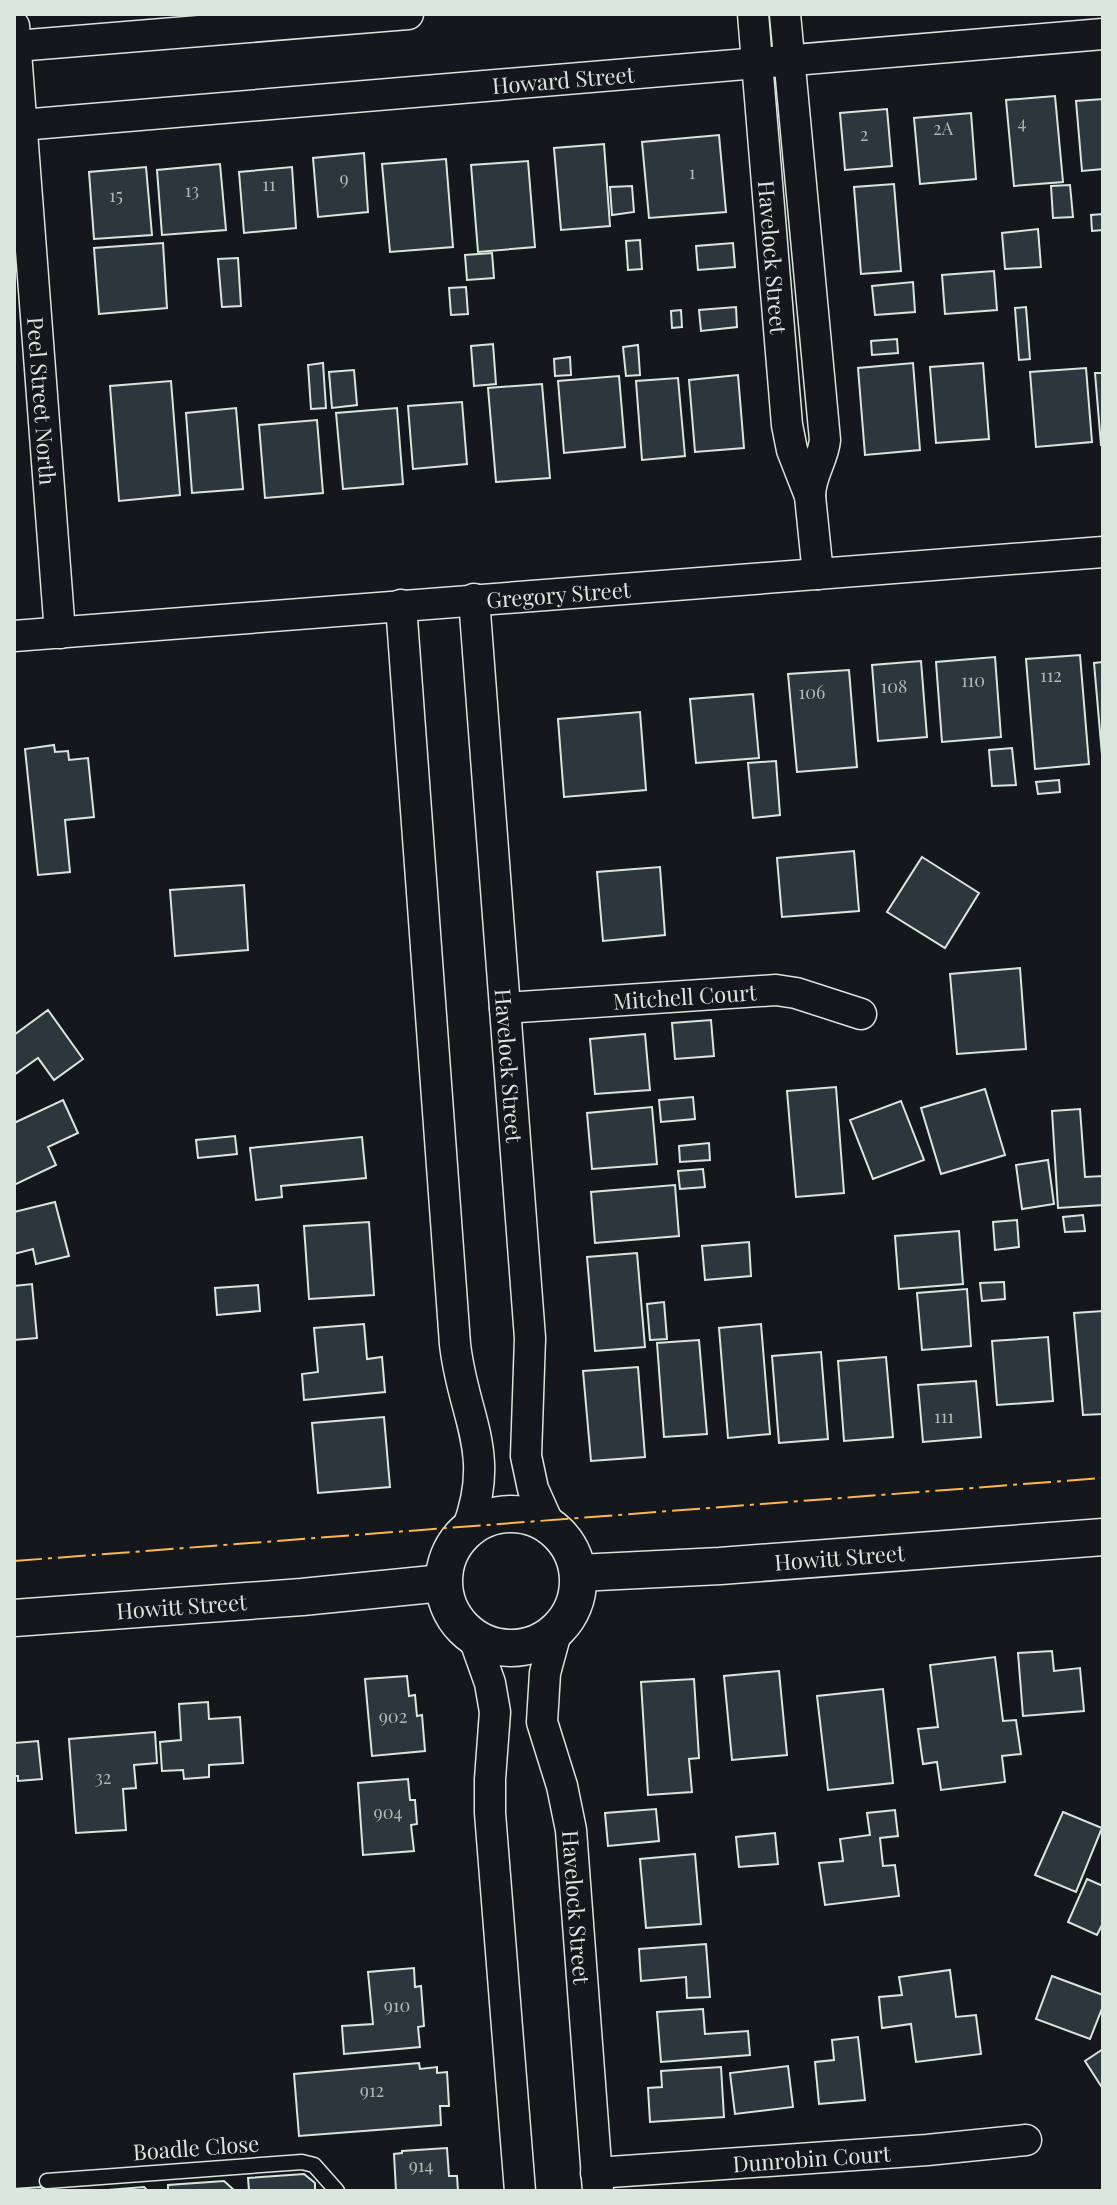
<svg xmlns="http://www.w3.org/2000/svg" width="1117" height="2205" viewBox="0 0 1117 2205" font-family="'Playfair Display',serif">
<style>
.building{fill:#2c363c;stroke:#d8e6dc;stroke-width:2}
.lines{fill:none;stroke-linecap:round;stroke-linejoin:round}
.service-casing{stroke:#d8e6dc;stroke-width:17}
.minor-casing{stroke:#d8e6dc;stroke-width:33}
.tertiary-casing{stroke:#d8e6dc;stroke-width:39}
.service{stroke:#14181c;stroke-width:14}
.minor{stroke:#14181c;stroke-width:30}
.tertiary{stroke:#14181c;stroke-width:36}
.power{stroke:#ffb74d;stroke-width:2;stroke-dasharray:28 6 4 6;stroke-linecap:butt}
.labels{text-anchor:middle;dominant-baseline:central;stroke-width:6;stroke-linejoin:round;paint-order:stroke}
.number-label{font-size:18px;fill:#adbab4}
.street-label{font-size:22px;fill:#d8e6dc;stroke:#14181c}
</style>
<rect width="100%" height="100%" fill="#14181c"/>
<path class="building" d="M1055,96L1063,182L1014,186L1006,100Z
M1103,99V169L1082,171L1076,101Z
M887,109L892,166L845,170L840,113Z
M971,113L976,179L920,184L914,118Z
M719,135L726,212L649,218L642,142Z
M604,144L610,226L561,230L554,148Z
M364,153L368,212L318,217L313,158Z
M446,159L453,247L390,252L382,164Z
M528,161L535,247L478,252L471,165Z
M220,164L226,230L162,235L157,170Z
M146,167L152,235L94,239L89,172Z
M292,167L296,228L244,233L239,172Z
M894,184L901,271L861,274L854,187Z
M1070,185L1073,217L1053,218L1051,186Z
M632,186L634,212L612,215L610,187Z
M1103,214V230L1092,231L1091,215Z
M1038,229L1041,267L1005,269L1002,233Z
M640,240L642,269L628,270L626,241Z
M163,243L167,308L99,314L94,248Z
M733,243L735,267L698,270L696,246Z
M492,253L494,278L467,280L465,255Z
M238,258L241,306L222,307L218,259Z
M994,271L997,310L945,314L942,275Z
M913,282L915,312L875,315L872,286Z
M466,287L468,314L451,315L449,288Z
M736,307L737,327L701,331L699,310Z
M1026,307L1030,359L1019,360L1015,308Z
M681,310L682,327L672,328L671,311Z
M897,339L898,353L872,355L871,341Z
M493,344L496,384L474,386L471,346Z
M638,345L640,375L626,376L623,347Z
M570,357L571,375L555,376L554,359Z
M323,363L326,408L311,409L308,365Z
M913,363L920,450L865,455L858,368Z
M983,363L989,439L936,443L930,367Z
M1086,368L1092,442L1036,447L1030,372Z
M354,370L357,405L332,408L329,372Z
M1095,373H1103V445H1101Z
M738,375L744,448L695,452L689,380Z
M619,376L625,447L564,453L558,381Z
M678,378L685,456L642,460L636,381Z
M171,381L180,495L119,501L110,386Z
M542,384L550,478L496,482L488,388Z
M462,402L467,464L413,469L408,406Z
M236,408L243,489L192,493L186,413Z
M397,408L403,484L343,489L336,413Z
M317,420L323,493L265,498L259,425Z
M1080,655L1089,764L1035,769L1026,659Z
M995,657L1001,737L942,742L936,662Z
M921,661L927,737L878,741L872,665Z
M1103,662V755H1102L1094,663Z
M849,670L857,767L797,772L788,674Z
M753,694L759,758L696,763L690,699Z
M640,712L646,790L564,797L558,719Z
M54,745L55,752L68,751L69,760L88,758L94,817L65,820L70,872L38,875L25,749Z
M1012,748L1016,785L992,786L989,750Z
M776,761L780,815L753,818L748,763Z
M1059,780L1060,792L1038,794L1036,782Z
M854,851L859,911L782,917L777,858Z
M922,857L979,893L945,948L887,912Z
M660,867L665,935L603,941L597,872Z
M244,885L248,950L175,956L170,890Z
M1020,968L1026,1049L957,1054L950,974Z
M48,1010L83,1059L54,1080L38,1058L14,1075V1035Z
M711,1020L714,1056L675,1059L672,1023Z
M645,1034L650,1090L595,1094L590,1039Z
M836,1087L844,1193L796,1197L787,1091Z
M985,1089L1005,1155L941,1174L921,1108Z
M693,1097L695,1119L661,1122L659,1100Z
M63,1100L78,1133L48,1147L56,1165L14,1185V1123Z
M901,1101L924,1160L873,1179L850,1120Z
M652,1107L657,1164L592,1169L587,1113Z
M1080,1109L1085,1177L1103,1176V1205L1058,1208L1052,1111Z
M235,1136L237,1154L198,1158L196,1140Z
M362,1137L366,1178L281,1186L282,1197L256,1200L250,1148Z
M709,1143L710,1160L680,1162L679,1146Z
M1048,1160L1054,1204L1022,1209L1016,1165Z
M703,1169L705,1187L680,1189L678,1171Z
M675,1185L679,1236L595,1243L591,1192Z
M55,1202L69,1256L36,1264L33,1249L14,1254V1212Z
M1083,1215L1085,1231L1065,1232L1063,1217Z
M1017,1220L1019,1247L995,1250L993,1222Z
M369,1222L374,1295L309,1299L304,1226Z
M959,1231L963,1284L899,1289L895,1236Z
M749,1242L751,1276L705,1280L702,1246Z
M637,1253L645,1347L595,1351L587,1257Z
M1004,1282L1005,1299L982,1301L980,1283Z
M32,1284L37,1338L14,1340V1286Z
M258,1285L260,1311L217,1315L215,1288Z
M967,1289L971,1346L922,1350L917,1293Z
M664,1302L667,1339L650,1340L647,1304Z
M1103,1311V1414L1083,1415L1074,1313Z
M364,1324L367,1359L382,1357L385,1392L304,1400L302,1374L318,1372L314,1328Z
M761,1324L770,1434L728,1438L719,1328Z
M1048,1337L1053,1401L997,1405L992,1341Z
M699,1340L707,1434L664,1437L657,1343Z
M821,1352L828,1439L779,1443L772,1356Z
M886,1357L893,1437L844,1441L838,1361Z
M638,1367L645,1457L591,1461L583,1371Z
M976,1381L981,1437L923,1442L918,1385Z
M384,1417L390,1487L318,1493L312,1423Z
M1052,1651L1054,1671L1080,1668L1084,1711L1023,1716L1018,1653Z
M995,1657L1003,1721L1016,1720L1021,1754L1002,1756L1005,1782L941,1790L937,1762L923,1764L918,1729L938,1727L930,1665Z
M779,1671L787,1755L732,1760L724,1676Z
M407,1676L409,1696L415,1695L417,1716L422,1715L425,1751L372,1756L365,1679Z
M694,1679L699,1758L689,1759L692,1792L648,1795L641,1682Z
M883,1689L893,1783L828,1790L817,1696Z
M208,1702L209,1719L240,1717L243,1763L209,1765V1777L184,1779L183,1770L162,1771L160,1742L181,1740L179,1704Z
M155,1732L157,1763L134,1765L136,1788L123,1789L126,1830L76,1833L69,1739Z
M14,1736L15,1743L38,1741L42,1779L18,1781V1776H14Z
M408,1779L410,1800H415L417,1824L411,1825L414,1851L363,1855L358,1783Z
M656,1809L659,1841L608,1846L605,1813Z
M895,1810L898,1836L880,1838L883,1866L895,1865L899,1896L825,1905L819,1863L843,1861L840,1839L870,1835L867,1813Z
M1063,1812L1102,1828L1076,1892L1035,1875Z
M775,1833L778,1864L739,1867L736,1837Z
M695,1854L701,1924L646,1928L640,1859Z
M1087,1879L1103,1886V1923L1097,1935L1068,1922Z
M706,1944L710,1997L687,1998L686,1977L641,1981L639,1949Z
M414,1968L415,1987L421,1986L424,2026L418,2027L420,2047L344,2054L342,2026L373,2024L368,1972Z
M950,1970L956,2017L976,2015L981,2054L916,2062L911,2024L882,2028L879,1997L902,1995L899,1977Z
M1052,1976L1103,1995V2006L1090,2039L1036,2019Z
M703,2009L705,2034L748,2031L750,2055L661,2062L657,2012Z
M858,2037L865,2100L819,2104L815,2062L834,2060L832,2040Z
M1103,2049V2085L1101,2086L1085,2061Z
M419,2063L420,2069L437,2067V2073L447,2072L449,2106H440L441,2125L299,2136L294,2074Z
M788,2066L793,2107L735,2114L730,2073Z
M721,2067L724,2117L650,2122L648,2088L662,2087L661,2071Z
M447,2148L449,2176H457L458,2191H396L394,2154L402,2153V2151Z
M304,2174L315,2183V2191H249L248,2178Z
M224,2181L235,2191H168V2185Z
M41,2187L45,2191H14V2189Z
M144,2187L148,2191H95Z"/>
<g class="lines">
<defs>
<path id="service" d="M47,2181L302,2162L314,2165L337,2191"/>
<g id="minor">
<path id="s1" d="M753,14L787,425L792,450L810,496L818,574"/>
<path d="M785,14L825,440C823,460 810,475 810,496"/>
<path id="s2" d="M14,26L60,633"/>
<path d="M16,46L408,14"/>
<path id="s3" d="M21,125L1103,34"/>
<path id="s4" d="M474,599L530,1338L526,1456L533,1489L550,1527"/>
<path d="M401,605L455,1344C463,1417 497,1452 467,1530"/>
<path id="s5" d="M14,636L1103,552"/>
<path id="s6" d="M505,1008L776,990L796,993L861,1014"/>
<path id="s7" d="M557,1629L545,1673L542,1722L562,1786L571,1830L598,2191"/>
<path d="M474,1638L490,1683L495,1712L490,1779V1813L520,2191"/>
<path id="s8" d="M596,2173L927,2150L1026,2140"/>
</g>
<g id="tertiary">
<circle cx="511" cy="1581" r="67"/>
<path id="s9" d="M578,1573L720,1566L1103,1537"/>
<path id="s10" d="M14,1618L302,1597L443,1583"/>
</g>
</defs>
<use href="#service" class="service-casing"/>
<use href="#minor" class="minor-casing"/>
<use href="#tertiary" class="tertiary-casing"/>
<use href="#service" class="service"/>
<use href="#minor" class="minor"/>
<use href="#tertiary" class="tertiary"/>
<path class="power" d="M14,1561L1103,1478"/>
</g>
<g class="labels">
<g class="number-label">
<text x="1022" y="122">4</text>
<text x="943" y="128">2A</text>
<text x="864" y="134">2</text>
<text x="692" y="172">1</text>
<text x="344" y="178">9</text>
<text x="269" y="184">11</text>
<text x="192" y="190">13</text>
<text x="116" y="195">15</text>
<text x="1051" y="675">112</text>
<text x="973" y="680">110</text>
<text x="894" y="686">108</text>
<text x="812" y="692">106</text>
<text x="944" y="1416">111</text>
<text x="393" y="1716">902</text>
<text x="103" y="1777">32</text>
<text x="388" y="1812">904</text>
<text x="397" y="2005">910</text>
<text x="372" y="2090">912</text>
<text x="421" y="2165">914</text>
</g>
<g class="street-label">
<text stroke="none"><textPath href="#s3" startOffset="544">Howard Street</textPath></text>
<text stroke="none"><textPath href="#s1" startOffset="244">Havelock Street</textPath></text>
<text stroke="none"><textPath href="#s2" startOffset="376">Peel Street North</textPath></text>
<text stroke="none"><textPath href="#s5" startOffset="546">Gregory Street</textPath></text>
<text stroke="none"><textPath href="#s6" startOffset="180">Mitchell Court</textPath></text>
<text stroke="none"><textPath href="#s4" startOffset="468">Havelock Street</textPath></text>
<text stroke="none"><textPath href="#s9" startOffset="262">Howitt Street</textPath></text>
<text stroke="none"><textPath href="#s10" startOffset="168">Howitt Street</textPath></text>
<text stroke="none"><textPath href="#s7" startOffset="284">Havelock Street</textPath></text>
<text transform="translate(196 2147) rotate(-4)">Boadle Close</text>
<text stroke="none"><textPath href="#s8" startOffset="216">Dunrobin Court</textPath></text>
</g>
</g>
<rect width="1117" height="2205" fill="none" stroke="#d8e6dc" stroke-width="32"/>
</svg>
